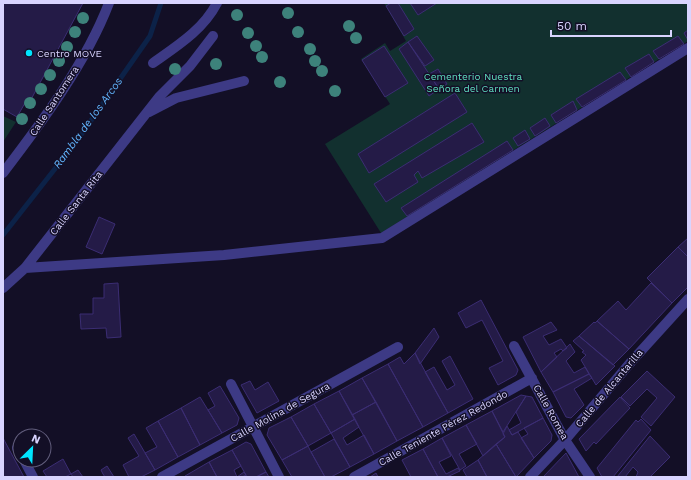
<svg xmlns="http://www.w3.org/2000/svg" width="691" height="480" viewBox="0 0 691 480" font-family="'Work Sans',sans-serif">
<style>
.green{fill:#12302f}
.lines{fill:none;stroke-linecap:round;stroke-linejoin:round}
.stream{stroke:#0c2248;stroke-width:5}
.building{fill:#241b47;stroke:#3b2d73}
.minor{stroke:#3d3a85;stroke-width:10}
.tree{fill:#3d827b}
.poi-dot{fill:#00e5ff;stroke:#130f26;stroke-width:1.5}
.labels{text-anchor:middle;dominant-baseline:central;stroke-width:3;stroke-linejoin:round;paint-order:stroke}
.poi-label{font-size:10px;fill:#d9d4ff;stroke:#130f26;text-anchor:start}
.park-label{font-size:10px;fill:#5fe0c0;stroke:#130f26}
.street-label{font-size:10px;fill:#d9d4ff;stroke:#130f26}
.water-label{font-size:11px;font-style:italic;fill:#62b6ff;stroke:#130f26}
</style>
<rect width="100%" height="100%" fill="#130f26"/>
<path class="green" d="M384,3H688V41L381,233L325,144L390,104L361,59L385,43L390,51L406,41Z
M3,116L16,122L3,142Z"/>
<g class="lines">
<path class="stream" d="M3,235L76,142L150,36L161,3"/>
</g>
<path class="building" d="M3,3H83L28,105L25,103L17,117L3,109Z
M391,3H398L414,29L404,36L386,6Z
M410,3H437L418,15Z
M688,30V40L684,33Z
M417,36L434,60L425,66L408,42Z
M678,36L684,44L659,59L653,51Z
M408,42L439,89L429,96L399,49Z
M384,46L408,83L385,97L362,60Z
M649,54L654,62L631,77L625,68Z
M438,69L447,84L439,89L429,74Z
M620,72L626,80L582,107L576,99Z
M455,93L467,112L369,173L358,154Z
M573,101L577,110L556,123L551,115Z
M545,118L550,126L535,136L530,128Z
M472,123L484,142L422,178L418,171L414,175L418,182L386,202L374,184Z
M525,130L530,139L518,146L513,138Z
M507,141L513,150L407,216L401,208Z
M99,217L115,224L102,254L86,247Z
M688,238V257L678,247Z
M678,247L688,257V287L672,303L647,278Z
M118,283L121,337L107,338L106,328L81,329L80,314H93V298H104V284Z
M651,283L672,303L629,349L597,321L618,301L626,310Z
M481,300L518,370L516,375L498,385L489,368L503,361L482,320L466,328L458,313Z
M597,321L629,349L613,365L579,336L594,322L595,323Z
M551,322L557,330L543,336L549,345L561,339L567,348L563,351L561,349L554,353L557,357L541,372L523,337Z
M434,328L439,337L420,364L415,353Z
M579,336L615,366L596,385L581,360L586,355L582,352L584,351L573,341Z
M570,344L575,352L566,361L574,373L585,367L589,374L553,392L541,372Z
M415,353L448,413L423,427L388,364L400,357L404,364Z
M450,356L473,399L448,413L425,372L434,367L447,390L455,385L442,361Z
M388,364L423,427L397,441L362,378Z
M647,371L675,397L651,426L641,417L657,398L647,389L630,406L621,397Z
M589,374L592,378L574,389L584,405L571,418L566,417L553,392Z
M362,378L376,402L352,415L339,391Z
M250,381L255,390L268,382L279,401L257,413L241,385Z
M220,386L239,418L237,425L222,433L208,410L215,406L208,393Z
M339,391L355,419L331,433L314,404Z
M521,395L526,396L503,432L492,411Z
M526,396L532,397L543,418L512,435L509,430L521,423L516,412Z
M200,397L222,433L200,445L181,408Z
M620,397L630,408L596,444L594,442L586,451L579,439Z
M376,402L397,441L374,454L352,415Z
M314,404L331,433L308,446L291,417Z
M181,408L200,445L178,457L158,421Z
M492,411L505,437L483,456L466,425Z
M291,417L308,446L282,460L267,435L269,428Z
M543,418L552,435L551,441L534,458L521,438L528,434L524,428Z
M355,419L359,427L343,438L347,445L364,435L374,454L350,467L331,433Z
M641,419L651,430L613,477H602L597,468L636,420L638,422Z
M158,421L178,457L155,470L145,453L157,447L146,428Z
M466,425L477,444L459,454L466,466L460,470L442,438Z
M507,426L512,435L518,432L534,458L516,477L496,444L505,437L503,434Z
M134,434L155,470L141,477H129L123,465L139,456L128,438Z
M650,436L670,457L650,477H636L638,472L633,467L625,477H617Z
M3,438L24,477H3Z
M442,438L451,456L439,462L446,474L458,468L460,471L447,477H438L423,449Z
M334,439L350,467L331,477H325L311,452Z
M246,442L251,444L266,472L256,477H247L232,450Z
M496,444L516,477H487L478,460Z
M308,446L311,452L325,477H292L282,460Z
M423,449L438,477H411L402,460Z
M232,450L241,466L234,470L237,477L244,472L246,475L242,477H217L209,462Z
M566,453L579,477H543Z
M63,459L71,474L65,477H47L43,471Z
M478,460L487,477H467L463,470Z
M209,462L217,477H185V476Z
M107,466L114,477H105L103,474L101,470Z
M78,470L83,477H73L71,474Z
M266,472L269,477H256Z
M376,473L378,477H370Z"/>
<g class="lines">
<path class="minor" d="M153,63C177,46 203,30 217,3
M149,112L176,98L244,81
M3,173C42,122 86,63 109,3
M25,268L224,255L382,238L688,48
M3,288L25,268L159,97L190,66L213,36
M514,346L565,440L590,477
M231,384L279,477
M17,448L20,453
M24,460L33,477
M162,477L398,347
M354,477L532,378
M530,477L565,440L631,362L688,299"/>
</g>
<g class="tree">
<circle cx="288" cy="13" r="6"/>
<circle cx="237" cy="15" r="6"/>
<circle cx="83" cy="18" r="6"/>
<circle cx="349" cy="26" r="6"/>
<circle cx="75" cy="32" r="6"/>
<circle cx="298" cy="32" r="6"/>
<circle cx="248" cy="33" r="6"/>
<circle cx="356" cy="38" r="6"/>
<circle cx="256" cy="46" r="6"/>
<circle cx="67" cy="47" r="6"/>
<circle cx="310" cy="49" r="6"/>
<circle cx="262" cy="57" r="6"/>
<circle cx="59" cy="61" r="6"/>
<circle cx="315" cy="61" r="6"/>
<circle cx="216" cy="64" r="6"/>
<circle cx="175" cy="69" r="6"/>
<circle cx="322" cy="71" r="6"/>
<circle cx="50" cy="75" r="6"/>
<circle cx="280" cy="82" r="6"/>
<circle cx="41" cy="89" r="6"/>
<circle cx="335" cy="91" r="6"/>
<circle cx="30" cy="103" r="6"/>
<circle cx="22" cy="119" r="6"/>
</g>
<circle class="poi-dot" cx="29" cy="53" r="4"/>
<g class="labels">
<g class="poi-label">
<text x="37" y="53">Centro MOVE</text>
</g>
<g class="park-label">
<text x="473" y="76">Cementerio Nuestra<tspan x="473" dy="12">Señora del Carmen</tspan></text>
</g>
<g class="street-label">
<text transform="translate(54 101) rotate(-57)">Calle Santomera</text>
<text transform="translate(76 203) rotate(-52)">Calle Santa Rita</text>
<text transform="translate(609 388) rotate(-50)">Calle de Alcantarilla</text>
<text transform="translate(280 412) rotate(-29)">Calle Molina de Segura</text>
<text transform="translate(551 412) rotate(61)">Calle Romea</text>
<text transform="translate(443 428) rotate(-29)">Calle Teniente Pérez Redondo</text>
</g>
<g class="water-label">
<text transform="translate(88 123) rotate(-54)">Rambla de los Arcos</text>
</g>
</g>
<rect width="691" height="480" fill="none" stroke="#d9d4ff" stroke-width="8"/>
<g transform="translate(32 448) rotate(24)"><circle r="19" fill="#130f26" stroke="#625e7d"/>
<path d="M0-3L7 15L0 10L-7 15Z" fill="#00e5ff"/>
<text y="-6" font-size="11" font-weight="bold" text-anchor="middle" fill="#d9d4ff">N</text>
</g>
<path d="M551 30v6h120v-6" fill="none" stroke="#d9d4ff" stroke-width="2"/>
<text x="557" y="30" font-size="12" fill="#d9d4ff" stroke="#130f26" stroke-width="3" paint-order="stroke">50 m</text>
</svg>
